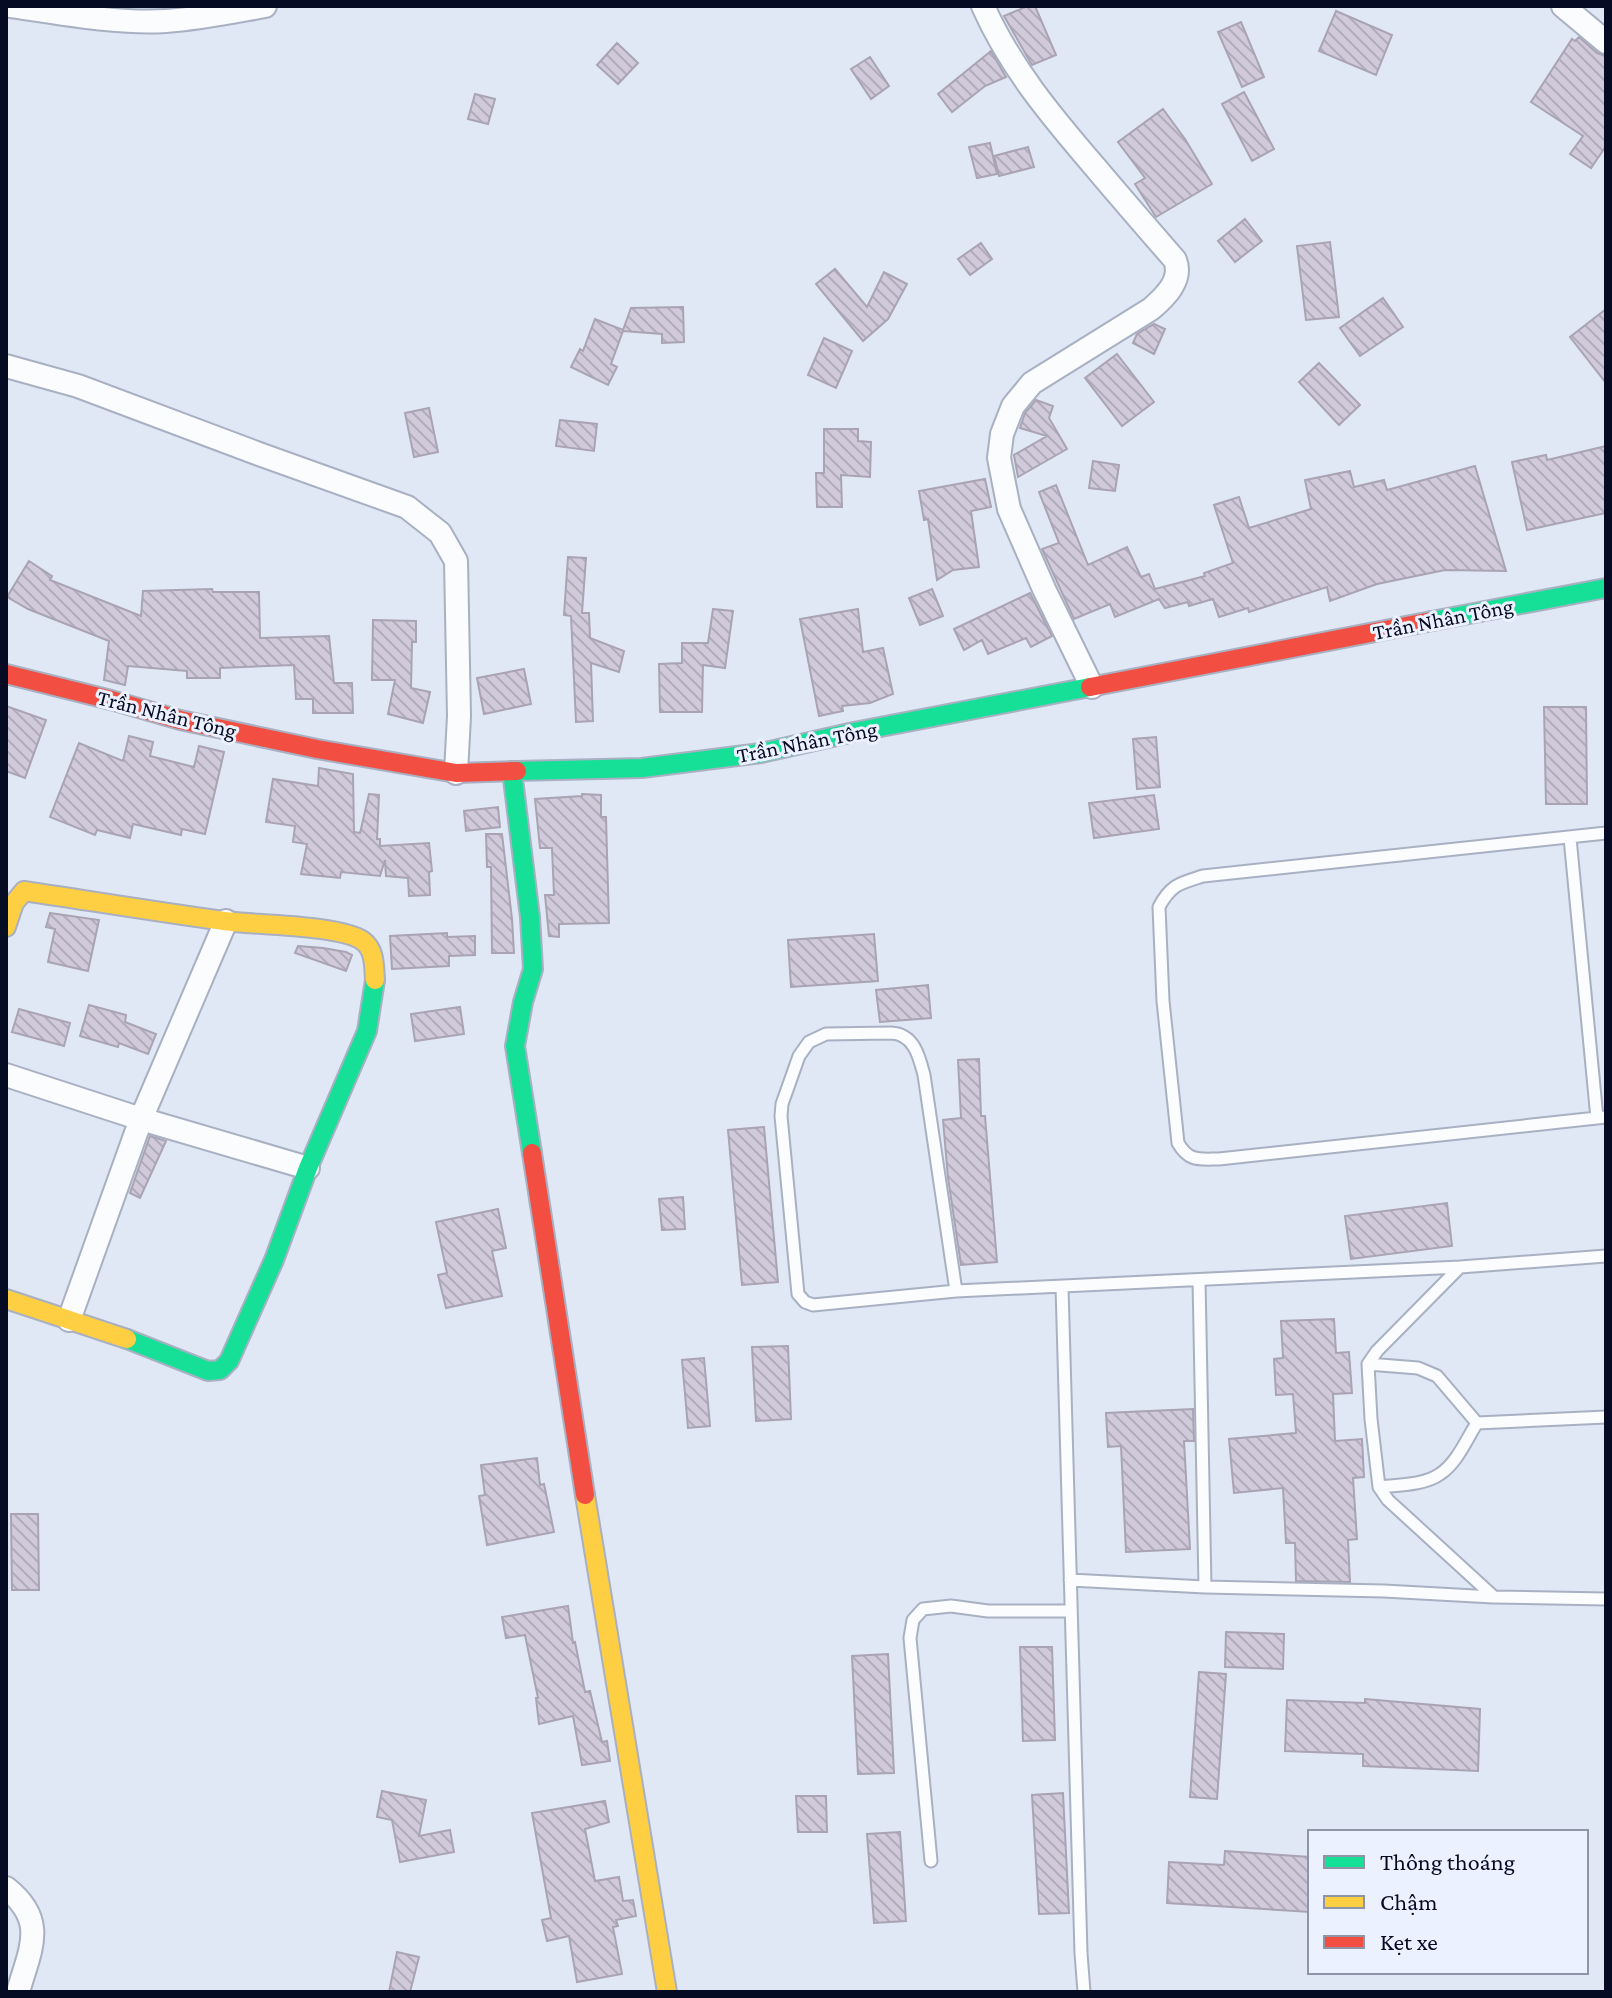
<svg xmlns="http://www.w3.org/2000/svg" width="1612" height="1998" viewBox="0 0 1612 1998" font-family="'Crimson Pro',serif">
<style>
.building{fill:url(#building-back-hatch);stroke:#a9a3b3;stroke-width:2}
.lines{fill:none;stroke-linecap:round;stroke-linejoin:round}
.lane-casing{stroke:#a8b0c2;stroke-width:15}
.street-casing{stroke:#a8b0c2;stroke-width:26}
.fast-casing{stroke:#a8b0c2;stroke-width:22}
.slow-casing{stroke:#a8b0c2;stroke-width:22}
.jam-casing{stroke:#a8b0c2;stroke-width:22}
.lane{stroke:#fafcfe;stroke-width:11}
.street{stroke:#fafcfe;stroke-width:22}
.fast{stroke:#16e098;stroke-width:18}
.slow{stroke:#ffcf43;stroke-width:18}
.jam{stroke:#f24e42;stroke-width:18}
.labels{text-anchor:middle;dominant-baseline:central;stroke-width:6;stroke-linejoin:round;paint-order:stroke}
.street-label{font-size:22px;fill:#050b22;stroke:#ebf1fe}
</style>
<defs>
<pattern id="building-back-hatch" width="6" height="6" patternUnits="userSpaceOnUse" patternTransform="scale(2)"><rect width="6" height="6" fill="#d0cada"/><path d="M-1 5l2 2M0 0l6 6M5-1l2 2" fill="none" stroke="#b1acbb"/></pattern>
</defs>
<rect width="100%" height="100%" fill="#e0e8f6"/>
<path class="building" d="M1028,6H1035L1056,55L1032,65L1004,16Z
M1336,11L1392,35L1376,75L1319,51Z
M1241,22L1264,77L1242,87L1218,32Z
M1579,37L1597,53L1606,56V146L1591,168L1570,154L1583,136L1531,102L1572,39L1575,41Z
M617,43L638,63L618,84L597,65Z
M991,51L1006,77L985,86L952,112L938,94Z
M870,57L889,86L871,99L851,69Z
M1244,92L1274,149L1252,161L1222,104Z
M475,94L495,99L488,124L468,119Z
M1163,109L1185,139L1212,184L1156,217L1135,184L1145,178L1118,142Z
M990,143L997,174L977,178L969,147Z
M1028,147L1034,167L999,176L994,156Z
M1245,219L1262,241L1235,262L1218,241Z
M1330,242L1339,317L1306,320L1297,246Z
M981,243L992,259L970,275L958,259Z
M835,269L867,307L884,272L907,284L888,319L863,341L816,284Z
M1383,298L1403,327L1360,356L1340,328Z
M683,307L684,342L662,343V334L623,331L611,364L617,367L608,385L571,367L580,349L583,351L595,319L623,330L631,308Z
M1606,309V383L1570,337Z
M1154,324L1165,329L1154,354L1133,343L1137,334Z
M824,338L852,351L836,388L808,375Z
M1117,354L1154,402L1122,426L1085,378Z
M1319,363L1360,405L1339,425L1299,382Z
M1036,400L1053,406L1049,418L1067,449L1018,477L1014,455L1047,436L1020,428L1025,413Z
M429,408L438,452L414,457L405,413Z
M560,420L597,424L594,451L556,446Z
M824,429H858V441L871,442L870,477L841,475L842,507H817L816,473H824Z
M1606,446V513L1527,530L1512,462L1546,455L1547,460Z
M1093,461L1119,465L1115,491L1089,488Z
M1475,466L1506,571L1445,570L1377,584L1330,601L1327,587L1249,612L1248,608L1219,617L1213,599L1189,606L1188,602L1165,608L1159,599L1115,617L1110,604L1074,619L1042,549L1059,543L1039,492L1056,485L1088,565L1127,547L1141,577L1149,574L1155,589L1205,576L1204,573L1233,563L1214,505L1239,497L1249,528L1311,509L1305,480L1350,471L1354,487L1384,480L1387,490Z
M985,479L991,507L971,511L979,567L953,570L937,580L928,519L924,520L919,491Z
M568,557L586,558L582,613H589L590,638L624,651L619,672L591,663L593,721L576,722L571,616L564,615Z
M29,561L52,576L50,580L141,616L143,591L212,589L213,592H259L260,638L329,636L334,683H352L353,713H313V699H296L294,665L220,668V678H187V671L128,666L125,685L104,680L109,641L28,609L7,597Z
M932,589L943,616L920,625L909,598Z
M1030,593L1052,636L1031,647L1026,638L988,654L982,640L964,650L954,629Z
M713,609L733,611L725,668L703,665L702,712H660L659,664L682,663V643H708Z
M858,609L863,652L883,648L893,694L870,703L842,706L843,711L819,716L800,619Z
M373,620L416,621V642H412L411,688L430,692L423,723L388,714L395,680H372Z
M524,669L531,704L484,714L477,678Z
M6,706L46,720L25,778L6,771Z
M1544,707H1586L1587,804H1546Z
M129,736L153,742L150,756L194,767L199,746L224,752L205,834L182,829L181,835L133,824L130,838L97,830L95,835L50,817L79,743L123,761Z
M1156,737L1160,787L1137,789L1133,739Z
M319,768L353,774L354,832L360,833L369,794L379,795L377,839H380V846L429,843L432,871L429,872L430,895L409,896L408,878L386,876L385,860L380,876L341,872L340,878L301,874L307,844L293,842L295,826L266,822L273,779L318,786Z
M582,794L601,795V817H606L609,923L559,924V937L549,936L545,895H554L552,848H540L535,799L582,796Z
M1154,795L1159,829L1094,838L1089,803Z
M498,807L500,827L466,831L464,811Z
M486,834H502L512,919L514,953H492L491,867H487Z
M50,913L99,920L88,971L48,962L55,929L46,927Z
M447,933V937L475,936V955L449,956V966L392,969L390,936Z
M874,934L878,981L791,987L788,940Z
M298,946L323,948L346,952L352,955L346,971L295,953Z
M928,985L931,1018L880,1022L876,990Z
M89,1005L126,1015L125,1022L156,1034L148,1054L119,1043L118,1047L80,1036Z
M460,1007L464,1034L415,1041L411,1014Z
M19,1009L70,1023L64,1046L12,1032Z
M979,1059L981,1116H985L997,1262L961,1265L948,1178L943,1120L961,1118L958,1060Z
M764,1127L778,1282L742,1285L728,1130Z
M150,1136L166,1141L140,1198L130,1193Z
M683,1197L685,1229L662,1230L659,1199Z
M1447,1203L1452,1246L1351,1259L1345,1216Z
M498,1209L506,1248L492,1251L502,1296L446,1308L438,1275L447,1273L436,1222Z
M1334,1319L1336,1353L1349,1352L1352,1393L1333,1394L1335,1441L1362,1439L1364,1477L1353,1478L1357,1539L1348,1540L1350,1582L1296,1581L1295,1543H1286L1283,1488L1234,1493L1229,1439L1296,1433L1293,1394L1276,1395L1274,1359L1283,1358L1281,1321Z
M788,1346L791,1419L756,1421L752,1347Z
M704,1358L710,1426L688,1428L682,1360Z
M1193,1409L1194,1441H1184L1190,1549L1126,1552L1121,1446L1108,1447L1106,1413Z
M537,1458L540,1485L544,1484L554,1532L487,1545L479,1496L485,1495L481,1465Z
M11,1514H38L39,1590H12Z
M568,1606L573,1643L575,1642L585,1692L590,1691L602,1742L607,1741L610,1761L582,1765L573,1716L539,1724L536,1698H538L525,1635L506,1638L502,1617Z
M1226,1632L1284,1634L1283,1669L1225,1667Z
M1020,1647H1052L1055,1740L1023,1741Z
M888,1654L894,1773L858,1774L852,1656Z
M1199,1672L1226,1674L1217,1799L1190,1797Z
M1365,1699L1480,1709L1478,1771L1363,1766V1754L1285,1751L1287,1700L1365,1703Z
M382,1791L426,1800L419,1836L450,1830L454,1852L400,1862L392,1820L377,1817Z
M1063,1793L1069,1913L1039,1914L1032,1795Z
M796,1796H826L827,1832H798Z
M605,1801L609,1822L585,1829L595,1881L619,1877L623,1901L633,1900L636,1916L616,1920L618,1926L613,1927L622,1974L577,1982L569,1936L547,1941L542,1920L551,1918L532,1813Z
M900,1832L906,1921L874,1923L867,1834Z
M1225,1851L1310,1857V1912L1167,1903L1169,1862L1224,1865Z
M397,1952L419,1957L410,1992H389Z"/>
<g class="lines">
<defs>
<path id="lane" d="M1606,833L1203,876C1181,883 1171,884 1159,907L1163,1001L1178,1143C1189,1162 1199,1159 1219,1159L1606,1117
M1570,838L1597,1118
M1460,1267L1377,1351L1368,1364L1371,1419L1379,1487L1388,1500L1493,1596
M1199,1280L1205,1587
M1062,1287L1081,1953L1084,1992
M956,1291L924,1075C919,1056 914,1034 891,1033L826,1034L809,1042L799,1056L782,1104L781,1116L798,1294L805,1302L813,1305L956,1291L1460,1267L1606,1256
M1368,1364L1418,1368L1437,1376L1477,1423
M1477,1423L1606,1417
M1379,1487C1398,1485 1425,1485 1440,1474C1457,1463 1466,1440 1477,1423
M1070,1580L1205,1587L1384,1591L1493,1597L1606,1599
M931,1861L910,1638L913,1620L923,1609L951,1606L988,1611H1070"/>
<path id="street" d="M11,6C62,13 115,24 166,21C199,19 232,12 265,6
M983,6C1010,67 1052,117 1095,167C1121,198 1148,229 1175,260C1183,280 1165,297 1151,309L1032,383L1013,406L1002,434L999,458L1009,509L1044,589L1092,687
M1563,6L1606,42
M6,366L78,386L259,454L407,507L440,533L456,561L459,716L456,773
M6,1075L141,1119L308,1168
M69,1320L141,1119L226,921
M6,1888C48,1921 30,1949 18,1992"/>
<path id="fast" d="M1432,621L1606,588
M512,771L530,917L533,969L523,1002L515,1046L532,1153
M517,771L642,768L761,753L854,732L1090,687
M127,1339L208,1371L220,1370L229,1361L274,1260L308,1168L367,1031L375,980"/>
<path id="slow" d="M6,927L14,903L24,891C91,901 157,912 224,921C254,925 341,925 363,941C375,950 374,966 375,980
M6,1299L127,1339
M585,1495L667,1992"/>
<path id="jam" d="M6,674L111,700L180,720L317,749L456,773L517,771
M1090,687L1432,621
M532,1153L585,1495"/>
</defs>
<use href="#lane" class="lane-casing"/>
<use href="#street" class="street-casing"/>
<use href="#fast" class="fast-casing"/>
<use href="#slow" class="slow-casing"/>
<use href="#jam" class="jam-casing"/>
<use href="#lane" class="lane"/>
<use href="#street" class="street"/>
<use href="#fast" class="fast"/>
<use href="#slow" class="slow"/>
<use href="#jam" class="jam"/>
</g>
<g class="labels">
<g class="street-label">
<text transform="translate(1443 619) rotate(-11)">Trần Nhân Tông</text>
<text transform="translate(167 714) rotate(14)">Trần Nhân Tông</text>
<text transform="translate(807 742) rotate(-11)">Trần Nhân Tông</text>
</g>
</g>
<rect width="1612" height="1998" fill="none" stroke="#050b22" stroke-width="16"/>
<rect x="1308" y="1830" width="280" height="144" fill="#ebf1fe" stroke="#8f95a6" stroke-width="2"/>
<rect x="1324" y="1856" width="40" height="12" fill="#16e098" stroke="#8f95a6" stroke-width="2"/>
<text x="1380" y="1870" font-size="24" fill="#050b22">Thông thoáng</text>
<rect x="1324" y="1896" width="40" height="12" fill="#ffcf43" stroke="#8f95a6" stroke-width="2"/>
<text x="1380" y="1910" font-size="24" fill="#050b22">Chậm</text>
<rect x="1324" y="1936" width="40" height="12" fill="#f24e42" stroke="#8f95a6" stroke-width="2"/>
<text x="1380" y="1950" font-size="24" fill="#050b22">Kẹt xe</text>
</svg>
